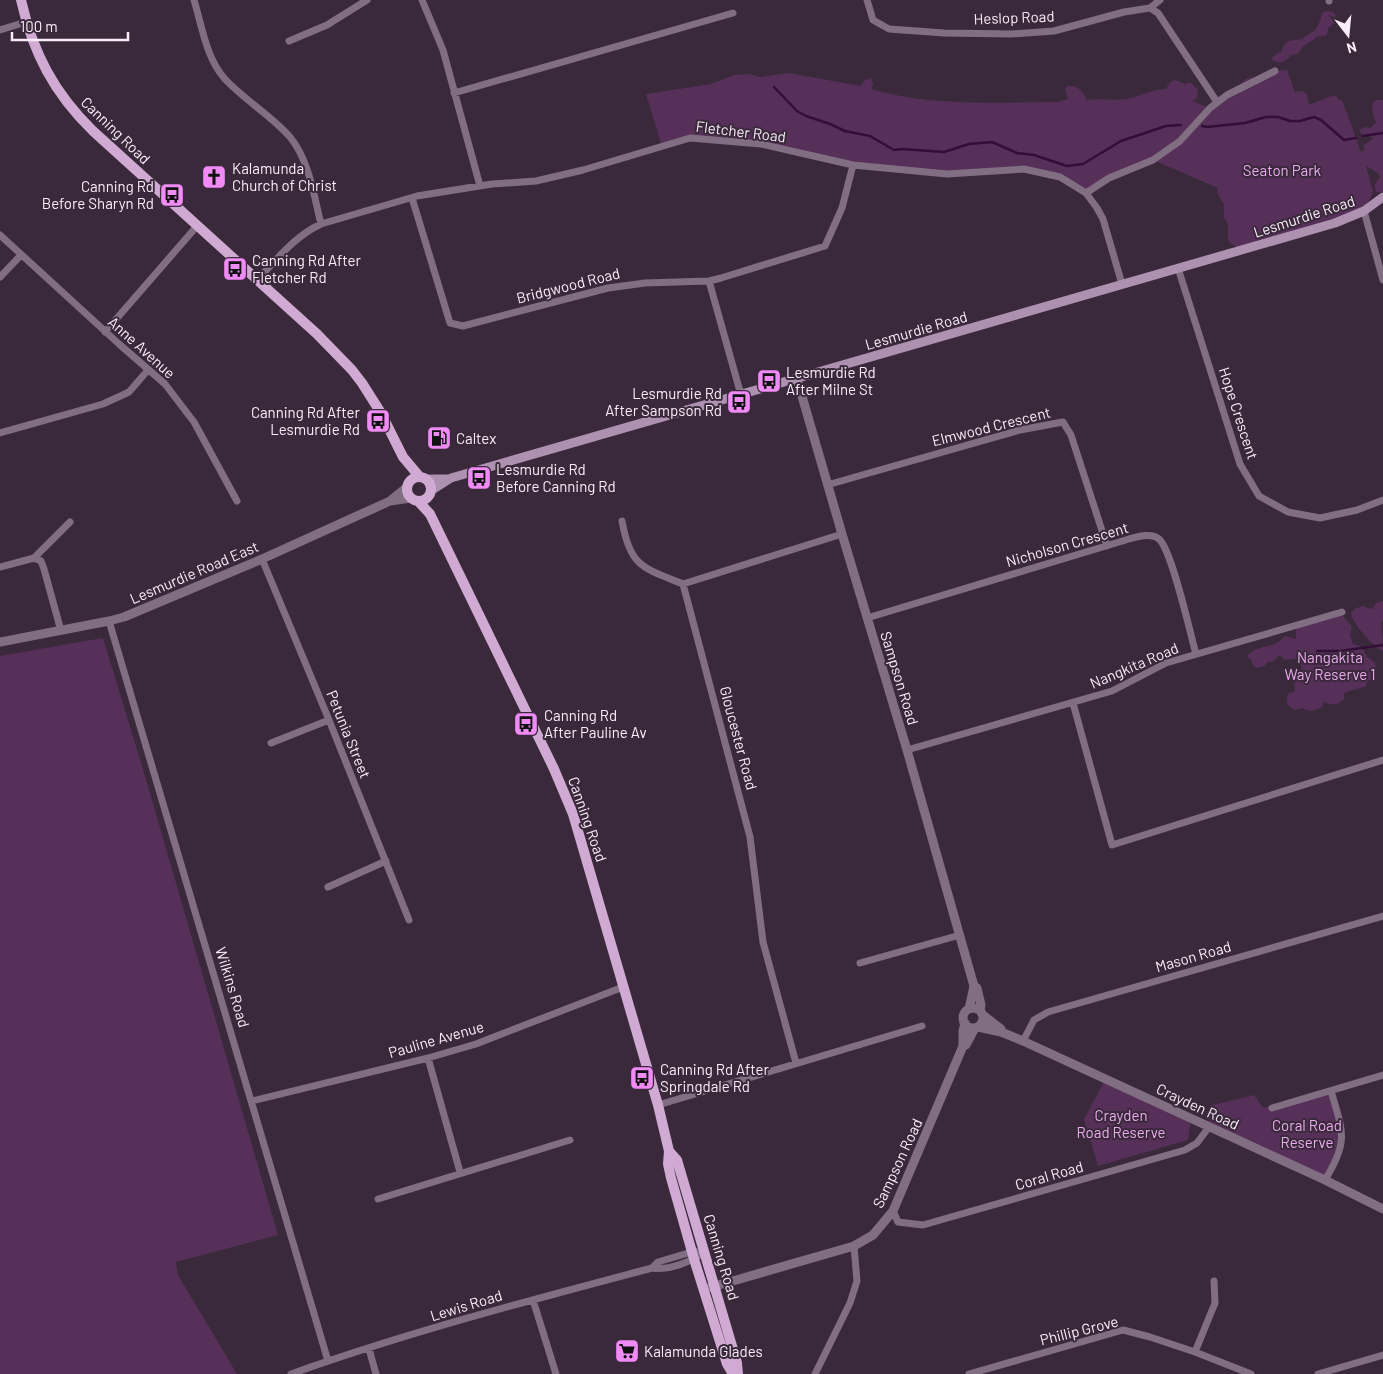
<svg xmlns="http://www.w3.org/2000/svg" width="1383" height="1374" viewBox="0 0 1383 1374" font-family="Barlow,sans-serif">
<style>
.green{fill:#563058}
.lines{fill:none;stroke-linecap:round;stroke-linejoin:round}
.stream{stroke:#330e36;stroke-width:2.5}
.minor{stroke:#816e82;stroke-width:7}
.tertiary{stroke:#816e82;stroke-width:9}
.secondary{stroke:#ae90b0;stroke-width:9}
.primary{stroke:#d1aad3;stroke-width:10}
.labels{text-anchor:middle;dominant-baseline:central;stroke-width:4;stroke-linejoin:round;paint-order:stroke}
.street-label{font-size:15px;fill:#f8edf8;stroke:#3a293b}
.poi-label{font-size:15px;fill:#f8edf8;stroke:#3a293b;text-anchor:start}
.park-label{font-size:15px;fill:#eaabee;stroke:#3a293b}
</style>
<rect width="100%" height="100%" fill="#3a293b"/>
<path class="green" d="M1329,11L1335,13C1337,21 1333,25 1328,28L1327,35L1316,37L1315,39L1303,46L1298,54L1291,55C1286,62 1279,65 1271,59L1276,54L1281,52L1283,46L1288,41L1302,39C1307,34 1313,33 1316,29C1320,24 1320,18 1323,12Z
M1287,70L1295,92L1302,91L1307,94L1309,104C1319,103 1327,95 1336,96L1339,100H1342L1361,152L1364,150V145L1374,138L1362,134L1359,130L1365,127L1370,128L1376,123L1372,111L1373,103L1376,100H1383V192H1376C1373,185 1376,183 1380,177L1378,173L1366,166L1373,192L1364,211L1238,251L1236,246L1231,244L1228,240V225L1224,217V204L1217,193L1218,188L1153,160L1086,193L1060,177L1024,169L947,174L853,165L761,144L690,138L662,147L646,94L711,84L734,75L749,74L760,77L789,73L861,86L865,80L871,78L873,84L871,89C933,107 994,102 1058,102L1068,99L1065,88L1068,86C1079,85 1082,91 1087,100C1100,98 1113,101 1127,99C1140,96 1153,89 1166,89L1170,82L1175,80L1185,84L1190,82L1198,90L1197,98L1192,101L1210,108L1237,90L1240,84L1246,79L1252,77L1258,79L1275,71Z
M1383,601V621H1381C1382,631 1383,640 1383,651C1373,647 1352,623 1351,613L1354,609L1363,606L1371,609L1374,607L1376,603Z
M1342,612L1344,617L1352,626L1350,635L1353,644L1362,647L1367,657L1375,663C1378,671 1373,678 1366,683L1367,686L1346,692L1344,694V699C1339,705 1331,706 1324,702L1322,707C1316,711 1308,713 1303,708L1295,710C1287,707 1285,701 1288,694L1295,691L1294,678L1302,671L1300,658L1285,660L1279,655L1273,662H1268L1264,666L1257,668L1253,665L1250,658H1248L1247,655C1254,648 1266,647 1275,644C1279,642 1282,639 1285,636L1296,639V625Z
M103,638L145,776L278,1235L176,1262L178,1275L237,1374H0V656Z
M1105,1080L1191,1118L1188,1140L1098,1166L1084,1119Z
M1331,1091L1342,1145L1325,1180L1209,1127V1106L1254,1095L1263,1108Z"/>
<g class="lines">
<path class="stream" d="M774,87L797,111L806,116L830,124L845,131L870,136L894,150L902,149L944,152L969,144L992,142L1017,153L1034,155L1067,166L1083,164L1121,141L1166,126L1181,125
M1202,126L1207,127L1245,123L1266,117H1278L1290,121H1300L1314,117L1321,120L1344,140L1356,138
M1363,136L1383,133
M1317,651H1340L1383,645"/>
<path class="minor" d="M194,0C202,26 206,57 224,78C244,100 271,115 290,137C309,160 314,196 321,224
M422,0L443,50L480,186
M867,0L873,20L889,29L944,33L1011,34L1054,31L1124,12L1150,8L1158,13L1217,102
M1329,0V1
M1150,8L1160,0
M0,30L26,22
M289,41L327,25L367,0
M454,93L733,13
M1086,193L1109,178L1153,160L1180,141L1210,108L1227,95L1275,71
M412,198L450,323L463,326L608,288L645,283L709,281L721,278L825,246L842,208L853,165
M1364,211L1383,280
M0,235L119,344L165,384L194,422L237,501
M1178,268L1240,464L1259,496L1288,512L1320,518L1357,510L1383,500
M0,277L21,255
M258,279C278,258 295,236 321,224L417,196L492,184L536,181L583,170L690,138L761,144L853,165L947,174L1024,169L1060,177L1086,193L1097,208L1103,219L1122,284
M709,281L741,395
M105,332L197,226
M0,433L103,404L129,392L148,370
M827,485L1020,430L1063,422L1071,435L1107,546
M622,521C630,567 643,568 683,584
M262,559L329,720L409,920
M0,567L34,558
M867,618L1129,539C1137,537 1151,532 1159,539C1172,550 1190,633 1196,654
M109,621L328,1361
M61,631L44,569L41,561L34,558L70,522
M1073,703L1112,845L1383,760
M271,743L329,720
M907,750L1112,691L1166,663L1342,612
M328,887L386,861
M860,963L960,935
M1023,1041L1034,1020L1048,1012L1383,916
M428,1058L460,1172
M796,1063L763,942L750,837L683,584L842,534
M252,1101L428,1058L476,1044L623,987
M658,1105L922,1026
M1272,1108L1383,1075
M1325,1180C1349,1141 1343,1132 1331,1091
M378,1199L570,1140
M893,1211L898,1222L923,1225L1185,1150L1197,1143L1209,1127
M652,1268L658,1262L695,1251
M533,1300L556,1374
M369,1349L376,1374
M1195,1352L1215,1303L1214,1281
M291,1374C409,1332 531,1300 652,1268C668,1271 691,1262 704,1252
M815,1374L850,1303L857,1281L854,1246
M969,1374L1123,1330L1150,1337L1195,1352L1251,1374
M1318,1374L1383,1355"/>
<path class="tertiary" d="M797,379L842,534L907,750L974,986L977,988L981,1005L980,1010
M390,501L406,488
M0,642L109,621L124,617L262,559L390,501L411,498
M963 1018a10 10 0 1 1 20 0a10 10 0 1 1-20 0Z
M969,1009L974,986
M983,1015L1001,1029V1032
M978,1027L1001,1032L1023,1041L1325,1180L1383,1209
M963,1046V1031L965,1023
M705,1289L854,1246L873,1235L893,1211L963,1046L966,1045L975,1028"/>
<path class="secondary" d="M428,479H449
M432,490L451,478L1335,223L1364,211L1383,197"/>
<path class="primary" d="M21,0C33,53 54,93 93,131L317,334L352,370L362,383L381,413L403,457L419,476
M407 489a12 12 0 1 1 24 0a12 12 0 1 1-24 0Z
M418,501L430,514L554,769L573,814L658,1105L669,1151L668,1164L671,1178L694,1259L727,1364L733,1374
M669,1151L677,1160L737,1363L738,1374"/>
</g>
<defs>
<symbol id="church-square" viewBox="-11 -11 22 22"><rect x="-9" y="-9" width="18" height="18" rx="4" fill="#f08bf6" stroke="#3a293b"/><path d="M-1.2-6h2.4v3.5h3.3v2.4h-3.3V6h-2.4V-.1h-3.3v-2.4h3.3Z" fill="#111"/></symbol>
<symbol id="bus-square" viewBox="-11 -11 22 22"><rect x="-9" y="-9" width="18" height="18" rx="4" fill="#f08bf6" stroke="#3a293b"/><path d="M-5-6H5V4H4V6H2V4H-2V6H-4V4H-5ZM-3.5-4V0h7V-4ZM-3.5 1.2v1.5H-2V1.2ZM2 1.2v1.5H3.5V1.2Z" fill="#111"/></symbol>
<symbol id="fuel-square" viewBox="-11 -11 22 22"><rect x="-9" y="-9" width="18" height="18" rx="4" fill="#f08bf6" stroke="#3a293b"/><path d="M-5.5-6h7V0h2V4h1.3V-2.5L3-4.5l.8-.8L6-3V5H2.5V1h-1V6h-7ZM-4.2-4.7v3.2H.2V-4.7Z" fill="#111"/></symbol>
<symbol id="supermarket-square" viewBox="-11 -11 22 22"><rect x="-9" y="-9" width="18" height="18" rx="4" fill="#f08bf6" stroke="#3a293b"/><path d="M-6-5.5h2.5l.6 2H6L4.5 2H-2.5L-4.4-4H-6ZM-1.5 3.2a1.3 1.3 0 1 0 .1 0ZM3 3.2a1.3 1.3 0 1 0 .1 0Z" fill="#111"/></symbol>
</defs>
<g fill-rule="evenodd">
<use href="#church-square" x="200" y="163" width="28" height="28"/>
<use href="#bus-square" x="158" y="181" width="28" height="28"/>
<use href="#bus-square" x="221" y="255" width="28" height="28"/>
<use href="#bus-square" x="755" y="367" width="28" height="28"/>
<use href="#bus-square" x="725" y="388" width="28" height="28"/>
<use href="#bus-square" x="364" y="407" width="28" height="28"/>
<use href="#fuel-square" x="425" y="424" width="28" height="28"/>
<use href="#bus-square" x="465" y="464" width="28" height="28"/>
<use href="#bus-square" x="512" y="710" width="28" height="28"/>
<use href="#bus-square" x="628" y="1064" width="28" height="28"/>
<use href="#supermarket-square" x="613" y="1337" width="28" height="28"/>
</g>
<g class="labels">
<g class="street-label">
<text transform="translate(1014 17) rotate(-2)">Heslop Road</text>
<text transform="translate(116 130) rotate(44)">Canning Road</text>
<text transform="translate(741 131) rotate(7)">Fletcher Road</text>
<text transform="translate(1304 216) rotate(-18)">Lesmurdie Road</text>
<text transform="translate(568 285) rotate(-14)">Bridgwood Road</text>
<text transform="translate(916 330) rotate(-16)">Lesmurdie Road</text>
<text transform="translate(142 347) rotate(42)">Anne Avenue</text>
<text transform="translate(1239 413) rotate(72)">Hope Crescent</text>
<text transform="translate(991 426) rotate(-14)">Elmwood Crescent</text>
<text transform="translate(1067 544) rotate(-16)">Nicholson Crescent</text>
<text transform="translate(194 572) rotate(-23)">Lesmurdie Road East</text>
<text transform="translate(1134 665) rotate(-23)">Nangkita Road</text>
<text transform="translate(900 678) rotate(73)">Sampson Road</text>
<text transform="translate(349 734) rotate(68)">Petunia Street</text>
<text transform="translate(739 738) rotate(75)">Gloucester Road</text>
<text transform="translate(588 819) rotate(71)">Canning Road</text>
<text transform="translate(1193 956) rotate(-16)">Mason Road</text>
<text transform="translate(233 987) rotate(73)">Wilkins Road</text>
<text transform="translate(436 1039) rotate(-16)">Pauline Avenue</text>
<text transform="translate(1198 1106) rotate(25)">Crayden Road</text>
<text transform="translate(897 1163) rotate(-65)">Sampson Road</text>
<text transform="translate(1049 1175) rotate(-16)">Coral Road</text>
<text transform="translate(722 1257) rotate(73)">Canning Road</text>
<text transform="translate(466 1305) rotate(-17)">Lewis Road</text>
<text transform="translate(1079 1330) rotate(-14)">Phillip Grove</text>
</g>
<g class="poi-label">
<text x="232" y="168">Kalamunda<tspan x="232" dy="17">Church of Christ</tspan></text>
<text x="154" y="186" text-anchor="end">Canning Rd<tspan x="154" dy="17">Before Sharyn Rd</tspan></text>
<text x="252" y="260">Canning Rd After<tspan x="252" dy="17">Fletcher Rd</tspan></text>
<text x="786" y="372">Lesmurdie Rd<tspan x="786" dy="17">After Milne St</tspan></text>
<text x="722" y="393" text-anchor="end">Lesmurdie Rd<tspan x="722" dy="17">After Sampson Rd</tspan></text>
<text x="360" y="412" text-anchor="end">Canning Rd After<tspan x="360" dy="17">Lesmurdie Rd</tspan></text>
<text x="456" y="438">Caltex</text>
<text x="496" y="469">Lesmurdie Rd<tspan x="496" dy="17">Before Canning Rd</tspan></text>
<text x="544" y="715">Canning Rd<tspan x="544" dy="17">After Pauline Av</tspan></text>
<text x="660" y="1069">Canning Rd After<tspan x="660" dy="17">Springdale Rd</tspan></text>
<text x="644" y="1351">Kalamunda Glades</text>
</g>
<g class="park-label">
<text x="1282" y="170">Seaton Park</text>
<text x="1330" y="657">Nangakita<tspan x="1330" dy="17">Way Reserve 1</tspan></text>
<text x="1121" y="1115">Crayden<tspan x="1121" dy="17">Road Reserve</tspan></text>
<text x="1307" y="1125">Coral Road<tspan x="1307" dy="17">Reserve</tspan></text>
</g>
</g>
<g transform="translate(1348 35) rotate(164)" stroke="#3a293b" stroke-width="4" paint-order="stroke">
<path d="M0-4L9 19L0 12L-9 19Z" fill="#f8edf8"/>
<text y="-8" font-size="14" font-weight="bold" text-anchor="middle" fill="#f8edf8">N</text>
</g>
<path d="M12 32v8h116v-8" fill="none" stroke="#f8edf8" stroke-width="2.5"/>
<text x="20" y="32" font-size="15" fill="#f8edf8" stroke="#3a293b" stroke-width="4" paint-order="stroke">100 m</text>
</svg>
